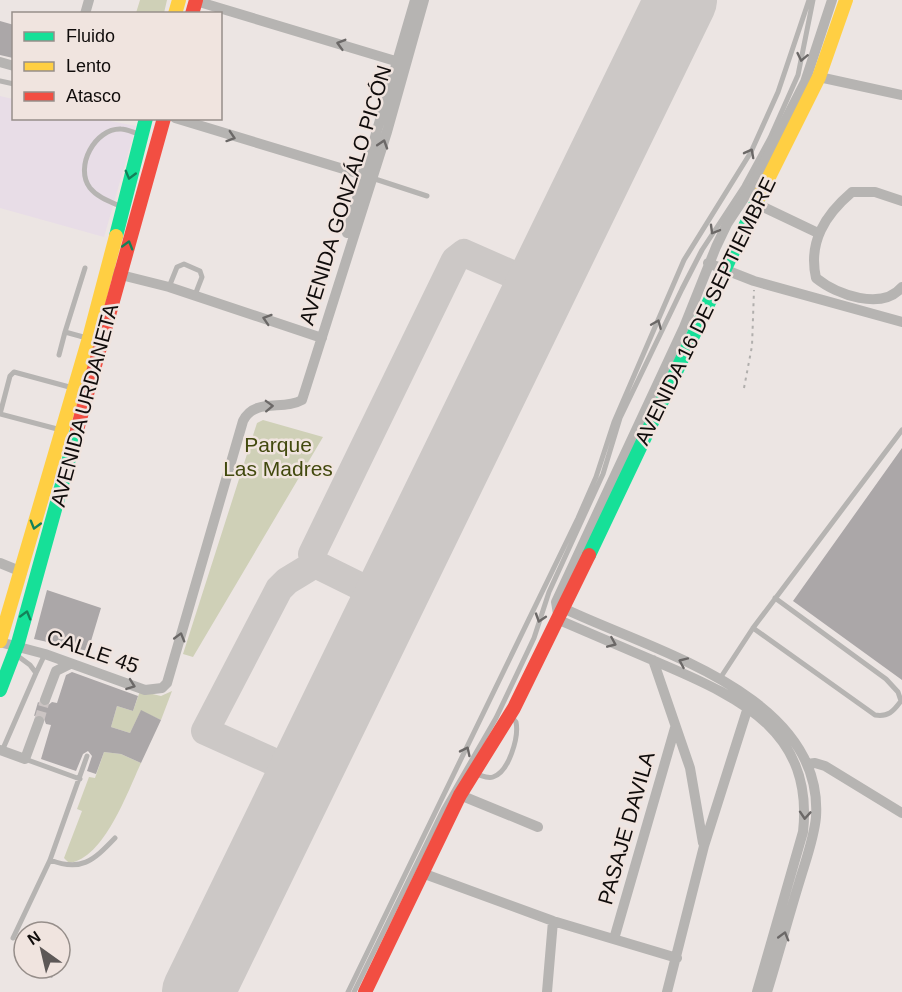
<svg xmlns="http://www.w3.org/2000/svg" width="902" height="992" viewBox="0 0 902 992" font-family="Arial,sans-serif">
<style>
.medical{fill:#e8dde7}
.green{fill:#cfd0b7}
.lines{fill:none;stroke-linecap:round;stroke-linejoin:round}
.taxiway{stroke:#ccc8c6;stroke-width:28}
.runway{stroke:#ccc8c6;stroke-width:72}
.building{fill:#aba7a8}
.street-tunnel{stroke:#cbc4c3;stroke-width:10;stroke-dasharray:10 5;stroke-linecap:butt}
.path{stroke:#b1afad;stroke-width:2;stroke-dasharray:3 4.5;stroke-linecap:butt}
.lane{stroke:#b6b4b2;stroke-width:5}
.street{stroke:#b6b4b2;stroke-width:10}
.fast{stroke:#16e098;stroke-width:14}
.slow{stroke:#ffcf43;stroke-width:14}
.jam{stroke:#f24e42;stroke-width:14}
.oneway{stroke:#6b6867}
.oneway2{stroke:#138159}
.labels{text-anchor:middle;dominant-baseline:central;stroke-width:5;stroke-linejoin:round;paint-order:stroke}
.street-label{font-size:21px;fill:#100c0b;stroke:#f0e4df}
.park-label{font-size:21px;fill:#42490e;stroke:#f0e4df}
</style>
<rect width="100%" height="100%" fill="#ece5e3"/>
<path class="medical" d="M0,96L13,99L14,118L100,119L136,126L104,237L0,208Z"/>
<path class="green" d="M140,0H167L164,13H136Z
M263,420L323,437L193,657L183,654L257,423Z
M140,691L161,696L172,691L161,720L141,711L130,733L111,727L117,706L133,711Z
M104,752L121,754L141,763C128,791 104,859 69,863L64,858L82,811L77,809L89,777L95,778Z"/>
<g class="lines">
<path class="taxiway" d="M388,600L315,564L312,554L455,260L464,253L541,287
M303,775L205,731L279,589L287,581L315,564"/>
<path class="runway" d="M198,992L681,0"/>
</g>
<path class="building" d="M0,21L14,25L13,58L0,55Z
M902,448V680L793,601Z
M47,590L101,608L88,651L34,639Z
M72,672L138,696L133,711L117,706L111,727L130,733L141,710L161,720L141,763L121,754L104,752L96,774L87,771L92,756L88,751L83,754L76,771L41,759L51,725L46,724L42,714L34,716L38,702L46,707L52,702L57,703L66,675Z
M32,968H58L52,978Z"/>
<g class="lines">
<path class="street-tunnel" d="M39,721L45,700"/>
<path class="path" d="M744,388L752,346L754,290"/>
<path class="lane" d="M0,81L14,84
M372,178L427,196
M122,207C111,202 98,198 90,188C74,167 95,128 121,129C127,129 134,133 139,134
M85,268L65,332L87,338
M169,287L177,267L184,264L200,271L202,277L195,295
M59,355L65,332
M0,414L10,376L14,372L73,388
M0,414L61,430
M753,628L875,715C888,717 893,712 901,701L898,692L886,679L775,598
M36,673L45,654
M719,680L753,628L902,430
M2,751L36,673L30,665L15,654
M25,759L80,779
M475,774C481,775 487,779 493,777C509,772 519,737 516,722L511,716
M50,860C81,872 93,861 115,838
M13,938L50,860L87,756
M348,992L578,518L596,477L614,422L684,260L751,152L778,92L809,0
M354,992L443,810L496,718L534,638L549,592L603,474L620,418L682,289L702,250L744,186L770,138L798,75L813,0"/>
<path class="street" d="M196,1L402,63
M85,14L89,0
M0,62L14,66
M819,77L902,95
M175,118L370,177
M902,201L875,192H852C825,215 808,242 816,278C837,295 882,311 902,287
M757,204L818,233
M347,233L415,0
M708,263L754,281L902,322
M113,273L169,287L322,338
M0,563L22,572
M563,608C650,650 824,694 816,817C814,839 805,862 799,883C788,919 778,956 767,992
M0,642L45,654L145,690L162,688L167,683L243,421C255,397 283,411 302,400L387,132L424,0
M653,660L690,768L703,843
M45,700L56,671L70,664
M0,750L25,759L39,721
M807,764L815,763L825,766L902,813
M460,795L538,827
M422,873L553,921L677,958
M614,939L675,728
M547,992L553,921
M667,992L704,846L749,704
M757,992L803,832C814,733 743,699 664,665C629,650 594,635 559,620L556,602L684,327L716,247L727,224L752,186L805,82L832,0"/>
<path class="fast" d="M116,236L146,118
M589,555L759,197
M0,690L18,643L77,430"/>
<path class="slow" d="M175,14L179,0
M759,197L819,77L846,0
M0,641L89,338L116,236"/>
<path class="jam" d="M192,14L196,0
M77,430L164,118
M365,992L460,795L514,708L589,555"/>
</g>
<defs><path id="oneway-chevron" d="M-2-3.5L2.5 0L-2 3.5" fill="none" stroke-width="1.6" stroke-linecap="round" stroke-linejoin="round" transform="scale(1.5)"/></defs>
<g class="oneway">
<use href="#oneway-chevron" transform="translate(341 44) rotate(-164)"/>
<use href="#oneway-chevron" transform="translate(802 57) rotate(102)"/>
<use href="#oneway-chevron" transform="translate(231 137) rotate(18)"/>
<use href="#oneway-chevron" transform="translate(383 144) rotate(-72)"/>
<use href="#oneway-chevron" transform="translate(750 153) rotate(-62)"/>
<use href="#oneway-chevron" transform="translate(714 230) rotate(120)"/>
<use href="#oneway-chevron" transform="translate(267 319) rotate(-162)"/>
<use href="#oneway-chevron" transform="translate(657 324) rotate(-67)"/>
<use href="#oneway-chevron" transform="translate(269 406) rotate(-2)"/>
<use href="#oneway-chevron" transform="translate(540 618) rotate(108)"/>
<use href="#oneway-chevron" transform="translate(180 637) rotate(-74)"/>
<use href="#oneway-chevron" transform="translate(612 643) rotate(23)"/>
<use href="#oneway-chevron" transform="translate(683 662) rotate(-156)"/>
<use href="#oneway-chevron" transform="translate(131 685) rotate(20)"/>
<use href="#oneway-chevron" transform="translate(466 751) rotate(-64)"/>
<use href="#oneway-chevron" transform="translate(805 815) rotate(94)"/>
<use href="#oneway-chevron" transform="translate(784 936) rotate(-74)"/>
</g>
<g class="oneway2">
<use href="#oneway-chevron" transform="translate(130 175) rotate(105)"/>
<use href="#oneway-chevron" transform="translate(128 245) rotate(-74)"/>
<use href="#oneway-chevron" transform="translate(35 525) rotate(106)"/>
<use href="#oneway-chevron" transform="translate(26 615) rotate(-74)"/>
</g>
<g class="labels">
<g class="street-label">
<text transform="translate(345 195) rotate(-73)">AVENIDA GONZÁLO PICÓN</text>
<text transform="translate(705 311) rotate(-64)">AVENIDA 16 DE SEPTIEMBRE</text>
<text transform="translate(84 405) rotate(-75)">AVENIDA URDANETA</text>
<text transform="translate(93 651) rotate(19)">CALLE 45</text>
<text transform="translate(626 828) rotate(-74)">PASAJE DAVILA</text>
</g>
<g class="park-label">
<text x="278" y="444">Parque<tspan x="278" dy="24">Las Madres</tspan></text>
</g>
</g>
<rect x="12" y="12" width="210" height="108" fill="#f0e4df" stroke="#968e8a" stroke-width="1.5"/>
<rect x="24" y="32" width="30" height="9" fill="#16e098" stroke="#968e8a" stroke-width="1.5"/>
<text x="66" y="42" font-size="18" fill="#100c0b">Fluido</text>
<rect x="24" y="62" width="30" height="9" fill="#ffcf43" stroke="#968e8a" stroke-width="1.5"/>
<text x="66" y="72" font-size="18" fill="#100c0b">Lento</text>
<rect x="24" y="92" width="30" height="9" fill="#f24e42" stroke="#968e8a" stroke-width="1.5"/>
<text x="66" y="102" font-size="18" fill="#100c0b">Atasco</text>
<g transform="translate(42 950) rotate(326)"><circle r="28" fill="#f0e4df" stroke="#968e8a" stroke-width="1.5"/>
<path d="M0-4.5L10 22L0 15L-10 22Z" fill="#5d5857"/>
<text y="-9" font-size="16" font-weight="bold" text-anchor="middle" fill="#100c0b">N</text>
</g>
</svg>
